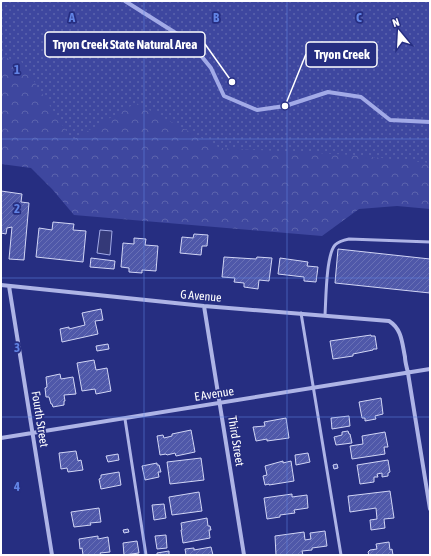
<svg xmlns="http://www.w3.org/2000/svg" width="431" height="556" viewBox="0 0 431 556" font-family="'Asap Condensed',sans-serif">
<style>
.forest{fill:url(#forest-crowns)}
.park{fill:url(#park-dots)}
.water{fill:#343978;stroke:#a2aae7}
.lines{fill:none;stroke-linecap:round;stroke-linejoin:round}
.stream{stroke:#a2aae7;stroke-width:4}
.building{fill:url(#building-hatch);stroke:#d1d5f5}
.service{stroke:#aeb4e6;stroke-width:3}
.minor{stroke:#aeb4e6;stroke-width:4}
.grid{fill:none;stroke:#6183e4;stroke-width:1;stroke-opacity:0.55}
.labels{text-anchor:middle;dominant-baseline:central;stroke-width:3.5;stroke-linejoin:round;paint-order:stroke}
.street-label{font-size:12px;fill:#fff;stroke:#262e81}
.grid-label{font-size:13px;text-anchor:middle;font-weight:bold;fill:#6183e4;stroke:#262e81;stroke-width:3.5;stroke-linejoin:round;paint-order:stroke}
.leader{fill:none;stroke:#fff;stroke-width:1.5}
.callout-dot{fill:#fff;stroke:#262e81;stroke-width:1.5}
.callout{fill:#262e81;stroke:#fff;stroke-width:1.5}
.callout-label{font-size:13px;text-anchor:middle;font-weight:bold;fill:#fff}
</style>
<defs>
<pattern id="forest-crowns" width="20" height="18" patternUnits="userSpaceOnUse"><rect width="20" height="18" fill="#3e479f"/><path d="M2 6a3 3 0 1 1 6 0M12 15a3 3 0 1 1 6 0" fill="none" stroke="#5b63ad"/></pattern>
<pattern id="park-dots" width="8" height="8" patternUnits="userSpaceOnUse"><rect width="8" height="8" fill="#3e479f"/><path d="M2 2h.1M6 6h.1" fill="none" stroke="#5b63ad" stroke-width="1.8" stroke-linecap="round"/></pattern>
<pattern id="building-hatch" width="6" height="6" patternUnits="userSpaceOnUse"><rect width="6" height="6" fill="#4f58a9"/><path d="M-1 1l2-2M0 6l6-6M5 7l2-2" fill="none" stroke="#6971b6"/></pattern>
</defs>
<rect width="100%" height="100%" fill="#262e81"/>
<path class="forest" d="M1,1H430V209L397,206L359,209L322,236L74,215L52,189L31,168L1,164Z"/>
<path class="park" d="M1,1H430V163L352,155L220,148L136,103L72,140L21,61L1,57Z"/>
<path class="water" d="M100,230L112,231L110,255L97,253Z"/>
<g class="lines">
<path class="stream" d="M125,1L190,42L211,68L224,96L257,110L285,106L328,92L361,97L390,120L430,122"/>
</g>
<path class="building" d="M1,191L22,194L21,202L29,203L24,260L9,259L12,227L7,228L6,234L1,233Z
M53,222L74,224L73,230L86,231L83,262L36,257L39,228L52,230Z
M194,234L208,235L207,246H202L201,255L180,253L182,237L193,238Z
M134,238L146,239L145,245L158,246L156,271L142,270V273L129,272V268L121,267L123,243L134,244Z
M338,249L430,259V293L335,283Z
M224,257L256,259L257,257L272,258L269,281L259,280L258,289L244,287V283L234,282L235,278L222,277Z
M91,258L115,261L114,269L90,267Z
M280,258L308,262L307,266L318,267L316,282L304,281V277L278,274Z
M101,309L103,320L95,321L98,334L62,342L60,329L69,327V329L85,325L82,313Z
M371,335V336H375L377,349H373V350L353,354V356L333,359L330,341Z
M108,344L109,349L97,351L96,346Z
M94,360L96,370L107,368L111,391L96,394L95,389L82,391L77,363Z
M60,374L61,379L73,377L76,394L64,395L65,401H64V405L53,407L52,404H51L49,397H46L45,388L47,387L46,377Z
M381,398L383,414L375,416L376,419L365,421V418H362L359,402Z
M349,416L350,426L332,429L331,418Z
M286,418L289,438L267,441V439L256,441L253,427L265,426L264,422Z
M191,430L195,452L176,456L175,453L167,455L166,454L160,455L157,436L163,435L164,438L172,436V434Z
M348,431L349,434H350L352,443L336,445L334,437L342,435V432Z
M385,432L388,447H384L385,454L352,459L350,446L363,444L362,436Z
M76,451L78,461L81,460L83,470L68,472L67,468L61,469L59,453Z
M308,453L310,462L296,465L295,455Z
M118,454L119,460L108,462L106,456Z
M201,458L204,480L170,484L167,462Z
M388,460L390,472L388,473V476L382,477V473L377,474L378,477H374V482L360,484L357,465Z
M283,461V463L291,461L294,481L269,485V484L265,485L263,476L267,475L265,466Z
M157,463V465H159L161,472H158L159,477L145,480L142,466Z
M337,464L338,468L334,469L333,465Z
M119,472L121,485L101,489L99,479L101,478V475Z
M390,491L394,518L384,519L385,528L371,530L370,520L377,519L376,508L350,512L348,496Z
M199,492L202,511L172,515L169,497Z
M292,494V497L307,495L308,508L294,510L295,513L280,515V517L267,519L264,498Z
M164,504L166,518L154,520L152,505Z
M99,508L101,522L90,523L91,525L74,527L71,512Z
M207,518L208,526H210L211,530H209L210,538L183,543L181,530H182L181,523Z
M128,529L129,532L124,533L123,530Z
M325,531L327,546L312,548V550L302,551L303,555H276L275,536L304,532L305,540L311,539L310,533Z
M166,535L167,548L157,549L155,536Z
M98,536V539L108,537L110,552L100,553L101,555H83L82,548L80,549L79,539Z
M137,541L139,553L124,555L123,543Z
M389,542L390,550L392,549L393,555H369L368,552L370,550L377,549L376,544Z
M211,547L213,555H186L185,549L194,548V550Z
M169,551V555H157V553Z"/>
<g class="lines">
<path class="service" d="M301,313L341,555
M325,315C326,300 326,255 335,245C339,241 344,240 349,239L430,242
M125,419L146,555"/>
<path class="minor" d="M1,285L204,306L389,321C402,329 402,343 405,357C405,362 407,368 408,373L430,509
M9,286L52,555
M204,306L244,555
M1,438L430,369"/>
</g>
<path class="grid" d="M144,1V555M287,1V555M1,139H430M1,278H430M1,417H430"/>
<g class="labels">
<g class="street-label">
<text transform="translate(201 296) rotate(5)">G Avenue</text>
<text transform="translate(214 394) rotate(-9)">E Avenue</text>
<text transform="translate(40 419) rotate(81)">Fourth Street</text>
<text transform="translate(236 441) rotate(81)">Third Street</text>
</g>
</g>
<g class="grid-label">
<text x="72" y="22">A</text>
<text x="216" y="22">B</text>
<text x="359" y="22">C</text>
<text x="17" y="74">1</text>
<text x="17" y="213">2</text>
<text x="17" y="352">3</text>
<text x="17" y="491">4</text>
</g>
<path class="leader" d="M232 82L205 44M285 106L306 54"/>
<g class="callout-dot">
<circle cx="232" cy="82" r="4"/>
<circle cx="285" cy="106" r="4"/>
</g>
<g class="callout">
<rect x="45" y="32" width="160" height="25" rx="4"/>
<rect x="306" y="42" width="71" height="25" rx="4"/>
</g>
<g class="callout-label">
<text x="125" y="49">Tryon Creek State Natural Area</text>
<text x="342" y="59">Tryon Creek</text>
</g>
<rect width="431" height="556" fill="none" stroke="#ffffff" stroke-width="4"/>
<g transform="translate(399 32) rotate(342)" stroke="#262e81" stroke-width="3" paint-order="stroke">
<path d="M0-3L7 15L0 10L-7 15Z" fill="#ffffff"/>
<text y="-6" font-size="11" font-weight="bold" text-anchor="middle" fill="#ffffff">N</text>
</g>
</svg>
